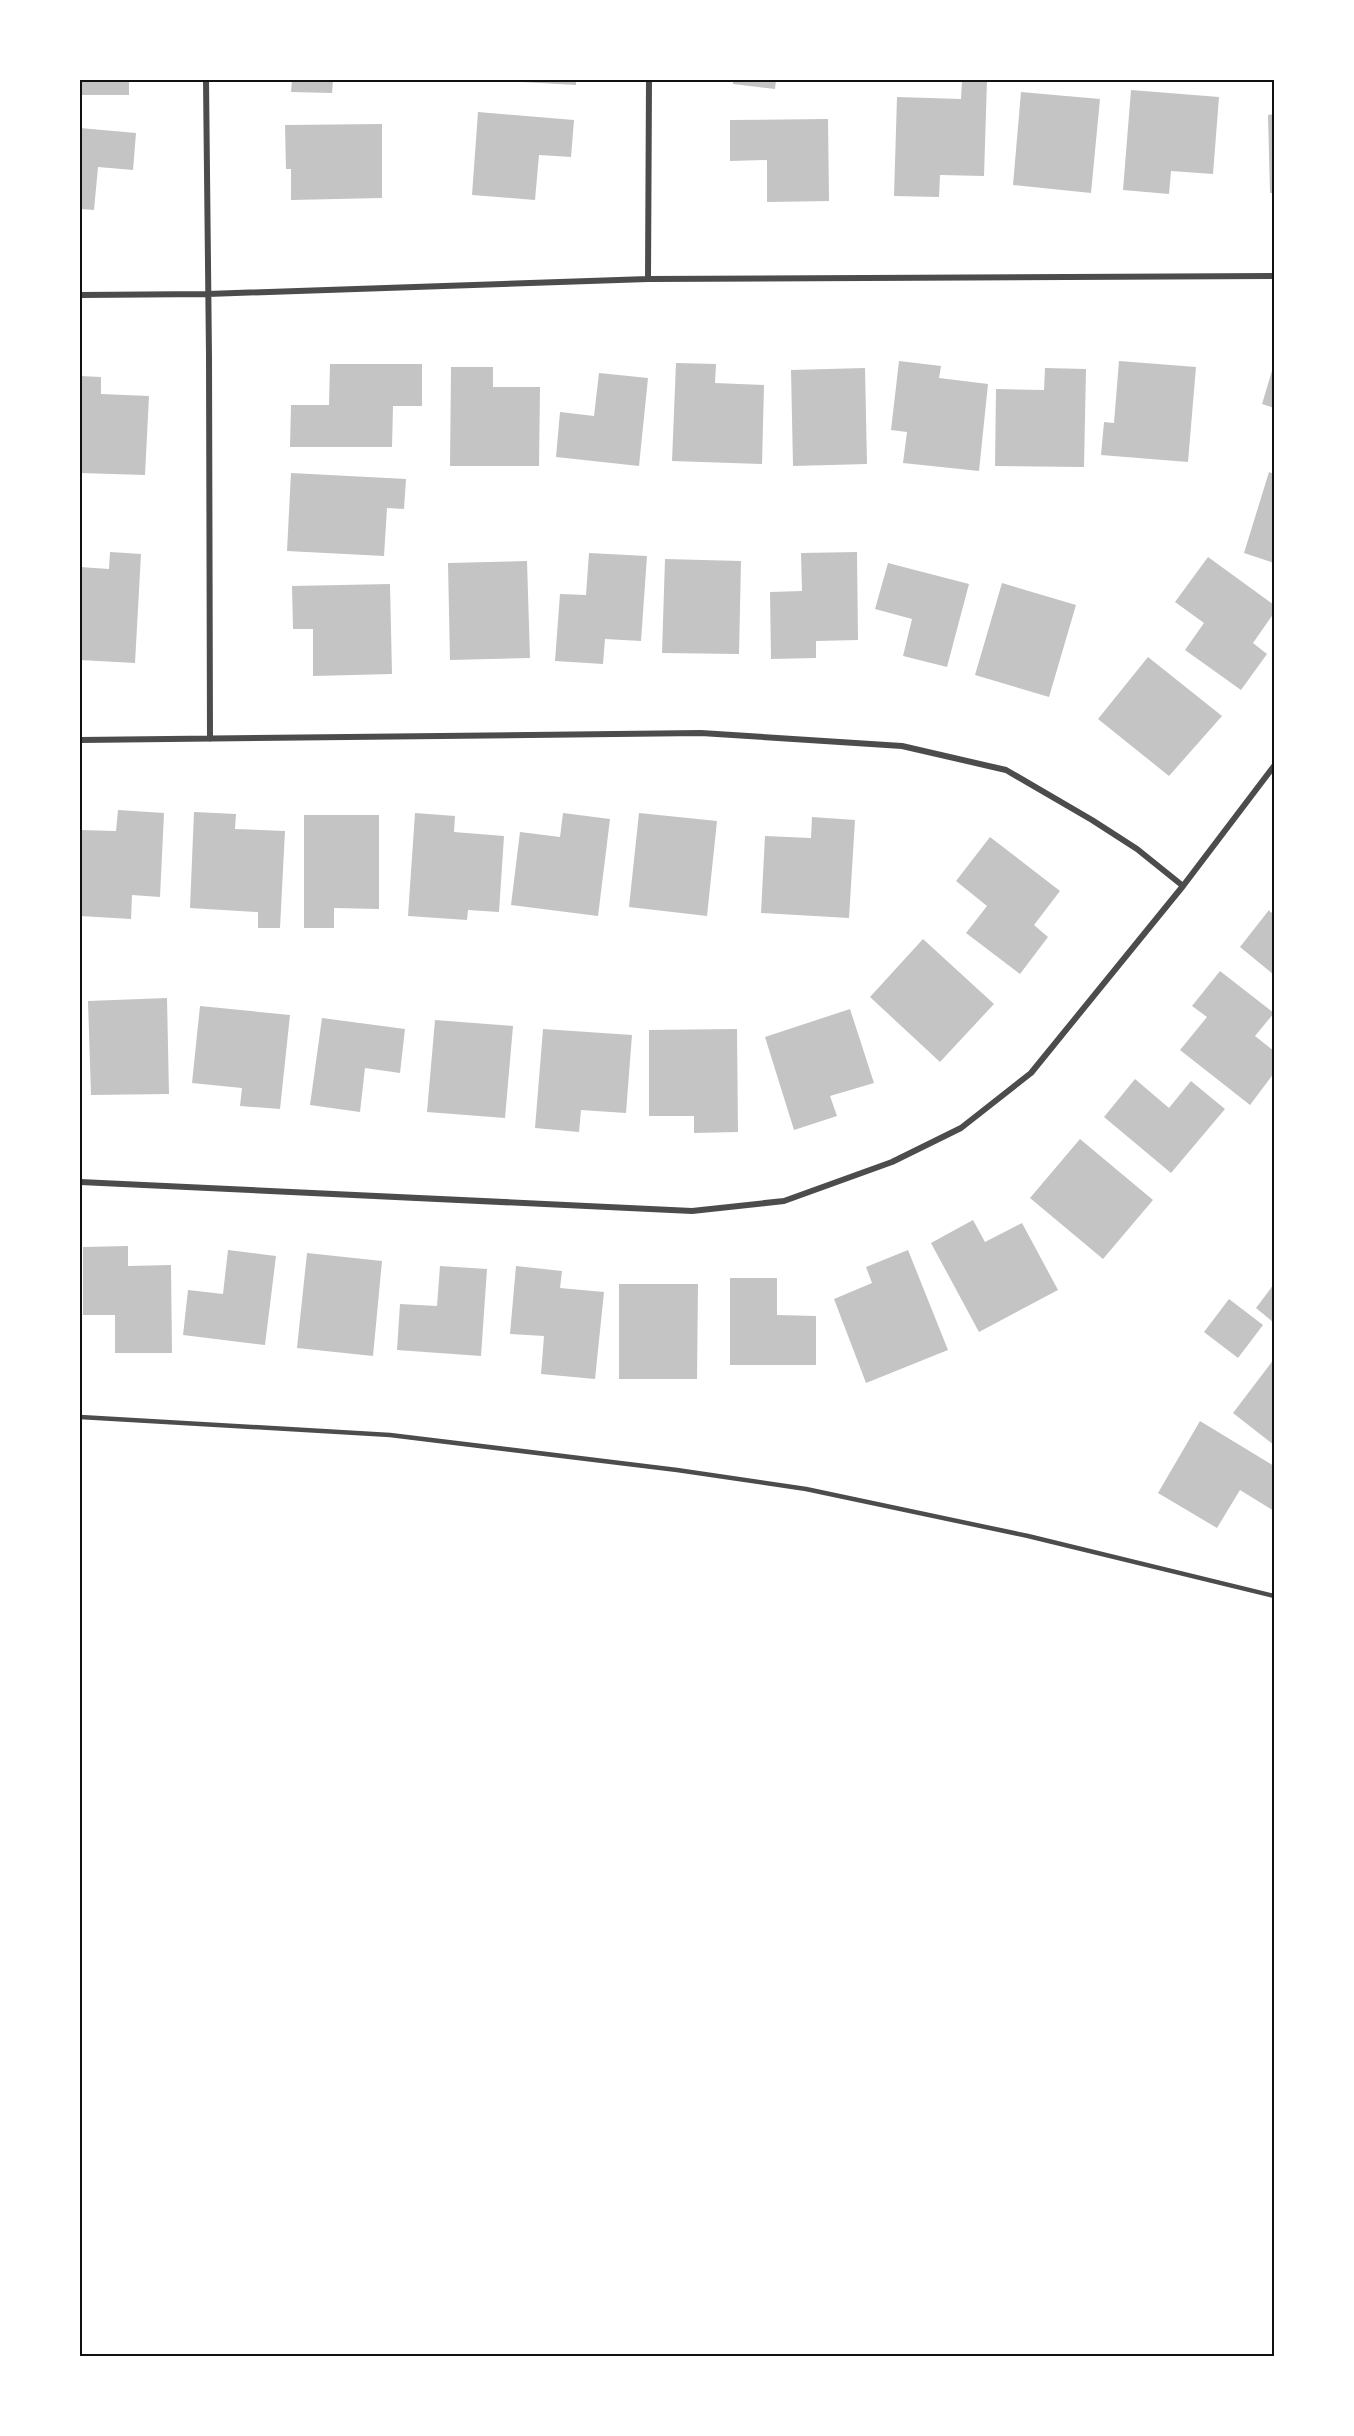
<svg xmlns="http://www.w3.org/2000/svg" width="1354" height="2436" viewBox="0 0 1354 2436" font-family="'Open Sans',sans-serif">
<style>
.building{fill:#c4c4c4}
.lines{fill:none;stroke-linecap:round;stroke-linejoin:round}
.service{stroke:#4c4c4c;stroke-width:4.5}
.minor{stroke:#4c4c4c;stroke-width:6}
.neatline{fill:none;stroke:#111;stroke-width:2}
</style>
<rect width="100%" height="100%" fill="#fff"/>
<path class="building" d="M80,80H129V95H80Z
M292,80H333L332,93L291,92Z
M501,80H576V85L501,81Z
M733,80H776L775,89L733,84Z
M962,80H987L984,176L940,175L939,197L894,196L897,97L961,99Z
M1131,90L1219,97L1213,174L1171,171L1169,194L1123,190Z
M1021,92L1100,99L1091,193L1013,185Z
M478,112L574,120L571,157L539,155L535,200L472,195Z
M1274,114V193H1270L1268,115Z
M828,119L829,201L767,202V160L730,161V120Z
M382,124V198L291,200V169H286L285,125Z
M80,128L136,133L133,170L98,167L94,210L80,209Z
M899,361L941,366L939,378L988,384L979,471L903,463L907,432L891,430Z
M1119,361L1196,367L1188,462L1101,455L1104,422L1114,423Z
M676,363L716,364L715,383L764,385L762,464L672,461Z
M330,364H422V406H393L392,447H290L291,405H329Z
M1274,364V408L1262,404Z
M451,367H493V387H540L539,466H450Z
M865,368L867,464L793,466L791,370Z
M1045,368L1086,369L1084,467L995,466L996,389L1044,390Z
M599,373L648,378L639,466L556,457L560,412L594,416Z
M80,376L101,377V394L149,396L145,475L80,473Z
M1269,472L1274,474V563L1244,553Z
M291,473L406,479L404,509L387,508L384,556L287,551Z
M110,552L141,554L135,663L80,660V567L109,569Z
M857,552L858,640L816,641V658L771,659L770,592L802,591L801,553Z
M589,553L647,556L641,641L605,639L603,664L555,661L560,594L586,595Z
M1208,557L1274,605V613L1253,643L1267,654L1241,690L1185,650L1204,623L1175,602Z
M665,559L741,561L739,654L662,653Z
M527,561L530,658L450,660L448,563Z
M888,563L969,584L947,667L903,656L912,619L875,609Z
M1002,583L1076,605L1049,697L975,675Z
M390,584L392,674L313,676V629H293L292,586Z
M1148,657L1222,716L1169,776L1098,719Z
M118,810L164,813L160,897L132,895L131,919L80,916V830L116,831Z
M194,812L236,814L235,829L285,831L280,928H258V912L190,908Z
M415,813L455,816L454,832L504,836L499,912L468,910L467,920L408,916Z
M563,813L610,819L598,916L511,905L520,832L560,837Z
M639,813L717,821L707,916L629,907Z
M304,815H379V909L334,908V928H304Z
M812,817L855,820L849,918L761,913L765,836L811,838Z
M990,837L1060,891L1034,925L1048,937L1020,974L966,933L987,906L956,881Z
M1274,909V975L1240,947L1269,910L1271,913Z
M923,939L994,1004L940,1062L870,997Z
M1220,971L1274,1013L1255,1036L1274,1051V1073L1250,1105L1180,1050L1207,1017L1192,1006Z
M167,998L169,1094L91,1095L88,1001Z
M200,1006L290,1015L280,1109L240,1106L242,1088L192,1083Z
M850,1009L874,1083L830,1096L837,1116L794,1130L765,1037Z
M322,1018L405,1029L400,1073L365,1068L360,1112L310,1105Z
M435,1020L513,1026L505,1118L427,1112Z
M543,1029L632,1035L626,1113L581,1110L579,1132L535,1128Z
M737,1029L738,1132L694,1133V1116H649V1030Z
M1135,1079L1169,1108L1191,1081L1225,1109L1171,1173L1104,1117Z
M1080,1139L1153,1200L1103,1259L1030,1198Z
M973,1220L985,1242L1022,1223L1058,1290L979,1332L931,1243Z
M128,1246V1266L171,1265L172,1353H115V1315H83V1247Z
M228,1250L276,1256L265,1345L183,1335L188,1290L223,1294Z
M908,1250L948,1350L866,1383L834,1299L872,1283L866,1267Z
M307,1253L382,1261L373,1356L297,1348Z
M440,1266L487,1269L481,1356L397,1350L400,1304L437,1306Z
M516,1266L562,1271L560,1288L604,1292L595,1379L541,1374L544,1336L510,1334Z
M730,1278H777V1315L816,1316V1365H730Z
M619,1284H698L697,1379H619Z
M1274,1284V1323L1256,1308Z
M1229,1299L1263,1325L1238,1358L1204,1332Z
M1274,1359V1445L1233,1413Z
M1200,1421L1274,1466V1511L1240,1490L1217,1528L1158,1493Z"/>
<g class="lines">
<path class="service" d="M80,1417L390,1435L677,1470L806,1489L1028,1536L1274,1596"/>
<path class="minor" d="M206,80L209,356L210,739
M648,279L649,80
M80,295L208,294L648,279L1274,276
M80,740L701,733L902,746L1006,770L1092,820L1137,849L1183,886
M80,1182L692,1211L784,1201L892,1162L961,1128L1031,1073L1183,886L1274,766"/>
</g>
<rect width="1354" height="2436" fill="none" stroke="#ffffff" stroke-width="162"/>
<rect x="81" y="81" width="1192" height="2274" class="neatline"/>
</svg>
